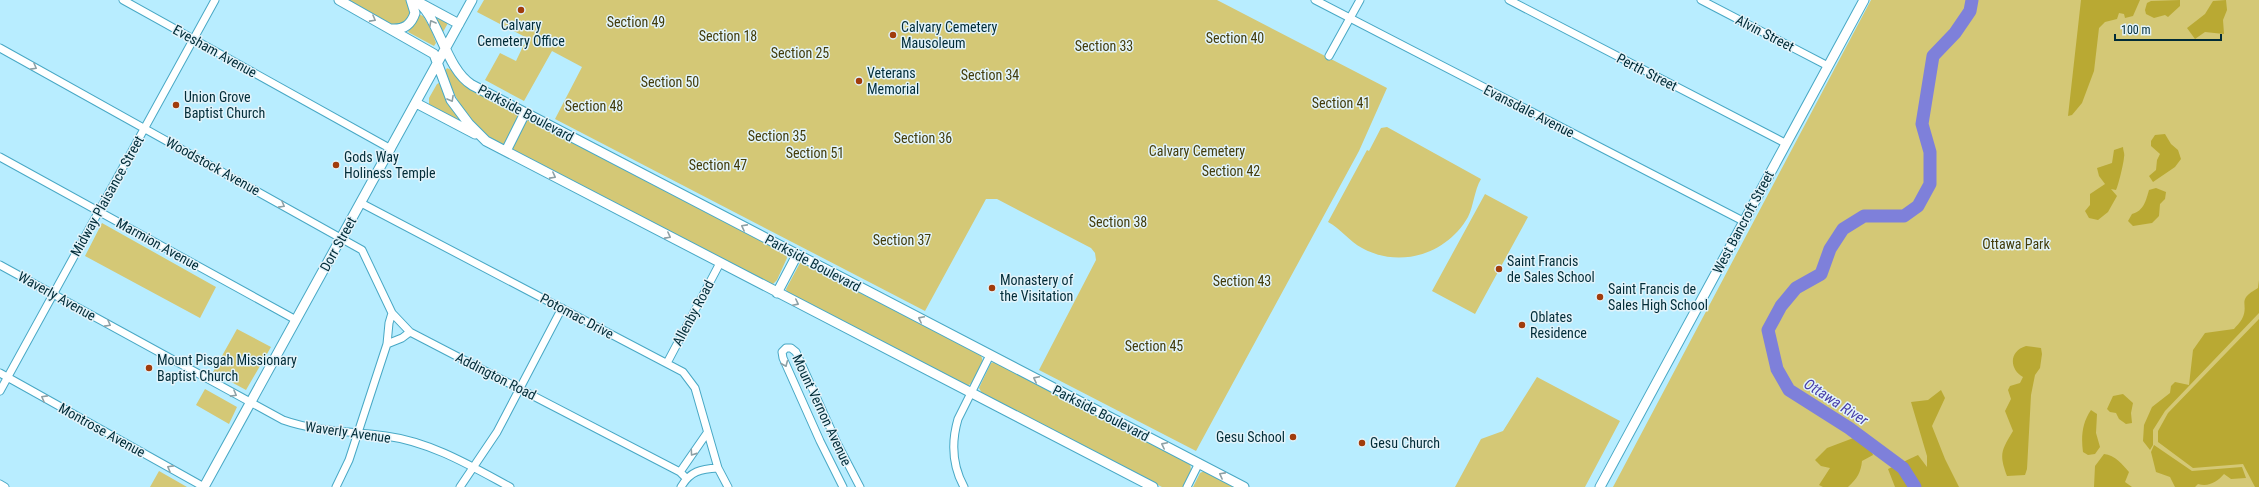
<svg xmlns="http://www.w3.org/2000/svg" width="2259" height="487" viewBox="0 0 2259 487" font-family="'Roboto Condensed',sans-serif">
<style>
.green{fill:#d4c876}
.forest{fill:#b9a933}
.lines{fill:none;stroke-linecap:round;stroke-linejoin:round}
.river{stroke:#7e80da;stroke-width:13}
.street-casing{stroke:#48a8c5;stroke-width:9}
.secondary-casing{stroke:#48a8c5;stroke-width:11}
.street{stroke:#fff;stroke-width:7}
.secondary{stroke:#fff;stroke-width:9}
.oneway{stroke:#8da0a5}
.poi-dot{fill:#a13c0c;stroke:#e2f3fa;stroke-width:1.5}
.labels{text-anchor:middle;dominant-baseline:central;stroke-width:3;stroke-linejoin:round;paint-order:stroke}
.park-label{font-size:14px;fill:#423c0b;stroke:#e2f3fa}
.poi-label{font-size:14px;fill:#012c38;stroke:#e2f3fa;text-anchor:start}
.street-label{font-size:14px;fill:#012c38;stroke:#e2f3fa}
.water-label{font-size:15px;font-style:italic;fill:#473ea8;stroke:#e2f3fa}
</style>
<rect width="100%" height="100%" fill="#b8edff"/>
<path class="green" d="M348,0H406L411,7L409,19L399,25H393Z
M484,0H1217L1387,88L1359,151L1196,451L1039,370L1096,260L1095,253L1091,248L997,199H986L925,311L555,119L582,67L552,51L524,101L485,80L500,53L516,61L527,38L477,12Z
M1871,0H2259V487H1613Z
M418,14L423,16L431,29L436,43L434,46L408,32Z
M437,17L448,23L443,32L436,19Z
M447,68L451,70L463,84L520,116L506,144L503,145C472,129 456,103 445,71Z
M439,83L459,119L458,121L429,104V98L437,84Z
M527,119L786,254L787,258L777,280L772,285L512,149Z
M1387,127L1481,179C1474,191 1474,205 1468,217C1447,254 1400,269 1362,248C1349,241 1341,229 1328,222L1367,150L1369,151L1381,128Z
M1485,194L1528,217L1475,314L1432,291Z
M102,223L216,287L200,318L85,256Z
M800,263H802L981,355L983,362L972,383L967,386L787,293L786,289Z
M237,329L271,347L246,390L213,372Z
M994,362L1190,463L1191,470L1183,487H1162L983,395L979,388L991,363Z
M1537,377L1620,421L1585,487H1455L1481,439L1503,431Z
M205,389L237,407L229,424L196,405Z
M159,471L187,487H150Z
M1204,471L1236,487H1193L1200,473Z"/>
<path class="forest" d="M2081,0H2140L2133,16L2125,18L2124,14L2119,13L2117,19L2105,22L2099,28L2094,71L2082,103L2072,115L2068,116Z
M2180,0V6L2168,17L2165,15L2154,18L2146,14L2145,10L2147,3L2151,1Z
M2226,0L2227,10L2223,20L2224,34L2205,32L2195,39L2187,28L2205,14L2213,1Z
M2165,134L2171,144L2178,150L2181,159L2175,167L2153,182L2149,176L2156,170L2157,160L2160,154L2151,146V141L2155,135Z
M2123,147C2123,150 2125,154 2124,157C2124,162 2118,187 2116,190L2111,189L2117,196L2108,212L2098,220L2089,218L2085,211L2090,205V194L2105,184L2099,176L2097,168L2112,163L2114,150Z
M2156,188L2166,192L2165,199L2160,204L2159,216L2152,223L2133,226L2128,221L2132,214C2144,211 2146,200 2149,190Z
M2259,280V313L2165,411L2153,430V445L2150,450L2143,441L2144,425L2152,407L2170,393L2171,386L2175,382L2189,385L2193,350L2205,333L2234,329C2236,326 2240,323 2242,319C2250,303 2235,301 2258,288Z
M2259,319V487H2255L2243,464L2193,468L2158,442V431L2168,413Z
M2026,346L2041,348L2042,354L2040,368L2035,375L2031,395L2027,469L2025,475L2007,476C1999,454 2001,451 2013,431L2005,411L2011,399L2008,390L2010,386L2020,383L2023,377C2009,369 2009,351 2026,346Z
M1941,390L1945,398L1932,426L1945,459L1959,487H1895L1888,469L1918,455L1927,467V456L1911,402L1928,400Z
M2123,394L2133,403L2131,413L2132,423L2126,424L2119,419L2116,413L2110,412L2107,409L2113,396Z
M2091,410L2097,414L2096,433L2100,447L2095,454L2088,455L2083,452C2081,437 2082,423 2091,410Z
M1856,437L1869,443L1873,455L1862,461C1861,472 1857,479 1848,487H1823L1819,485L1830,468L1821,466L1815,460L1827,448Z
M2154,445L2192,471L2242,467L2246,478L2231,479L2224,474C2217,482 2209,487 2198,484L2195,487H2175L2170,477L2156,472L2151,452Z
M2104,454C2115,455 2123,465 2129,472L2125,482L2132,487H2094L2095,466Z"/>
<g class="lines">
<path class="river" d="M1915,487L1903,468L1849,428L1789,390L1777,369L1768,330L1781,306L1796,288L1821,274L1830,249L1843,229L1864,216H1904L1918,206L1930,184V152L1922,124L1933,56L1955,33L1970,11L1972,0"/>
<defs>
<path id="street" d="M123,0L391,149
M1315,0L1743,221
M1509,0L1785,143
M1701,0L1828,66
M0,48L362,250L392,313L410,332L680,472L686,478
M1329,56L1360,0
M0,157L296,320
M361,203L683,372L695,388L718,468L728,487
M0,265L283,420C317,432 351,431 386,436C431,442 471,466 510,487
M387,344L402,338L410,332
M667,363L720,263
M0,373L204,487
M0,391L215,0
M680,472L707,433
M0,484L5,487
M336,487L349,460L387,344L389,323L392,313
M460,487L497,432L562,308
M681,487C690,471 701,469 718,468
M843,487L820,441L783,358L782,352L786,348H791L796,352L837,443L860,487
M964,487C952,465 951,443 958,419L990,355
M1187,487L1199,463"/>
<path id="secondary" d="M339,0L434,54L451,100L469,124L486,141L1153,487
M415,0C438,13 445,69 472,85L1244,487
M420,3L459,24
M391,29C404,30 411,25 415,13L411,0
M416,103L475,134
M506,151L525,113
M777,293L797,255
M204,487L472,0
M1600,487L1864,0"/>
</defs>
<use href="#street" class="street-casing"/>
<use href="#secondary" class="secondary-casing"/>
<use href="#street" class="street"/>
<use href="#secondary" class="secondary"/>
</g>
<defs><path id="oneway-chevron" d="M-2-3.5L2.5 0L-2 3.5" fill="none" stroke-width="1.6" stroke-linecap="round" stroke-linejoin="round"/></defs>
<g class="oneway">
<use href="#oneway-chevron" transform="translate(373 19) rotate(29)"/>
<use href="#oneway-chevron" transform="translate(432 23) rotate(-119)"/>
<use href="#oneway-chevron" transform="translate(34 67) rotate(29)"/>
<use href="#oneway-chevron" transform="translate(451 99) rotate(61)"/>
<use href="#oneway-chevron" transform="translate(553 176) rotate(28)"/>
<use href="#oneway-chevron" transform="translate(282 205) rotate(29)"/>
<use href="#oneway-chevron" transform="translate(744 227) rotate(-152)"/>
<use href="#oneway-chevron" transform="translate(668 236) rotate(28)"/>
<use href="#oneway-chevron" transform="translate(796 303) rotate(27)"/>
<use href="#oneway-chevron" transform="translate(921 319) rotate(-153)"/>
<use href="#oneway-chevron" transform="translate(108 324) rotate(29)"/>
<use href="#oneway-chevron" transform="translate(785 364) rotate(67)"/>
<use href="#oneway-chevron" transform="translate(1036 379) rotate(-153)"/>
<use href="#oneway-chevron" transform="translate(234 394) rotate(29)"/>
<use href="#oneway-chevron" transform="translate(44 398) rotate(-151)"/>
<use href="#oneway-chevron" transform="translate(1164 445) rotate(-153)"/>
<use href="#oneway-chevron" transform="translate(693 453) rotate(125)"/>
<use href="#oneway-chevron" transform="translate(170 468) rotate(-151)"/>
<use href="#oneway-chevron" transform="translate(1222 475) rotate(-152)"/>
</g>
<g class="poi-dot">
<circle cx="521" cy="10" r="4"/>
<circle cx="893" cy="35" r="4"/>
<circle cx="859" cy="81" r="4"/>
<circle cx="176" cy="105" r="4"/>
<circle cx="336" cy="165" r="4"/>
<circle cx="1499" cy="269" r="4"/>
<circle cx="992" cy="288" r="4"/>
<circle cx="1600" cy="297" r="4"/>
<circle cx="1522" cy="325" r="4"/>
<circle cx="149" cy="368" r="4"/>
<circle cx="1293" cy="437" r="4"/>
<circle cx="1362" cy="443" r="4"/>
</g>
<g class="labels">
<g class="park-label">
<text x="636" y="22">Section 49</text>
<text x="728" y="36">Section 18</text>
<text x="1235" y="38">Section 40</text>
<text x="1104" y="46">Section 33</text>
<text x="800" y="53">Section 25</text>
<text x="990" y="75">Section 34</text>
<text x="670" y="82">Section 50</text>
<text x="1341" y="103">Section 41</text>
<text x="594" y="106">Section 48</text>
<text x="777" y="136">Section 35</text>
<text x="923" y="138">Section 36</text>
<text x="1197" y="151">Calvary Cemetery</text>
<text x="815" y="153">Section 51</text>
<text x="718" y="165">Section 47</text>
<text x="1231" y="171">Section 42</text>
<text x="1118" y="222">Section 38</text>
<text x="902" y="240">Section 37</text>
<text x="2016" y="244">Ottawa Park</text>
<text x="1242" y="281">Section 43</text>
<text x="1154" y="346">Section 45</text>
</g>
<g class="poi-label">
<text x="521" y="25" text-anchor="middle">Calvary<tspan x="521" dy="16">Cemetery Office</tspan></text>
<text x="901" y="27">Calvary Cemetery<tspan x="901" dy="16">Mausoleum</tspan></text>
<text x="867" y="73">Veterans<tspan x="867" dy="16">Memorial</tspan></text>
<text x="184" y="97">Union Grove<tspan x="184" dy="16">Baptist Church</tspan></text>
<text x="344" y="157">Gods Way<tspan x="344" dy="16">Holiness Temple</tspan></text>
<text x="1507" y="261">Saint Francis<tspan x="1507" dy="16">de Sales School</tspan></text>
<text x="1000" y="280">Monastery of<tspan x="1000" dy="16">the Visitation</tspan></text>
<text x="1608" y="289">Saint Francis de<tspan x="1608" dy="16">Sales High School</tspan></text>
<text x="1530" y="317">Oblates<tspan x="1530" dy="16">Residence</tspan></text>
<text x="157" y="360">Mount Pisgah Missionary<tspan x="157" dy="16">Baptist Church</tspan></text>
<text x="1285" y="437" text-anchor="end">Gesu School</text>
<text x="1370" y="443">Gesu Church</text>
</g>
<g class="street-label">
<text transform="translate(1765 33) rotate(27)">Alvin Street</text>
<text transform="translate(215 51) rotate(29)">Evesham Avenue</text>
<text transform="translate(1647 72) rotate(27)">Perth Street</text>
<text transform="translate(1529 111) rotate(27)">Evansdale Avenue</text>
<text transform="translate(526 113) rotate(28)">Parkside Boulevard</text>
<text transform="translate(213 166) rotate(29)">Woodstock Avenue</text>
<text transform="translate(107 196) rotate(-61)">Midway Plaisance Street</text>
<text transform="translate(1743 222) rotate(-62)">West Bancroft Street</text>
<text transform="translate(158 244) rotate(29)">Marmion Avenue</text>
<text transform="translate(338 244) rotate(-61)">Dorr Street</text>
<text transform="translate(813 263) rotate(28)">Parkside Boulevard</text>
<text transform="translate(57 296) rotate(29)">Waverly Avenue</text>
<text transform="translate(693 313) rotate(-62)">Allenby Road</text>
<text transform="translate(577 316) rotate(28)">Potomac Drive</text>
<text transform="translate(496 376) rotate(27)">Addington Road</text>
<text transform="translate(822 410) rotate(65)">Mount Vernon Avenue</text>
<text transform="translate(1101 413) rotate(27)">Parkside Boulevard</text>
<text transform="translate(102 430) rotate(29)">Montrose Avenue</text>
<text transform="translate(348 432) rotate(8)">Waverly Avenue</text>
</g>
<g class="water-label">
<text transform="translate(1836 402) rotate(33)">Ottawa River</text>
</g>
</g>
<path d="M2115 34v6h106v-6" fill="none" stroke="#012c38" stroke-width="2"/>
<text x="2121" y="34" font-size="12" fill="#012c38" stroke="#e2f3fa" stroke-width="3" paint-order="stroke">100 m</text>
</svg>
